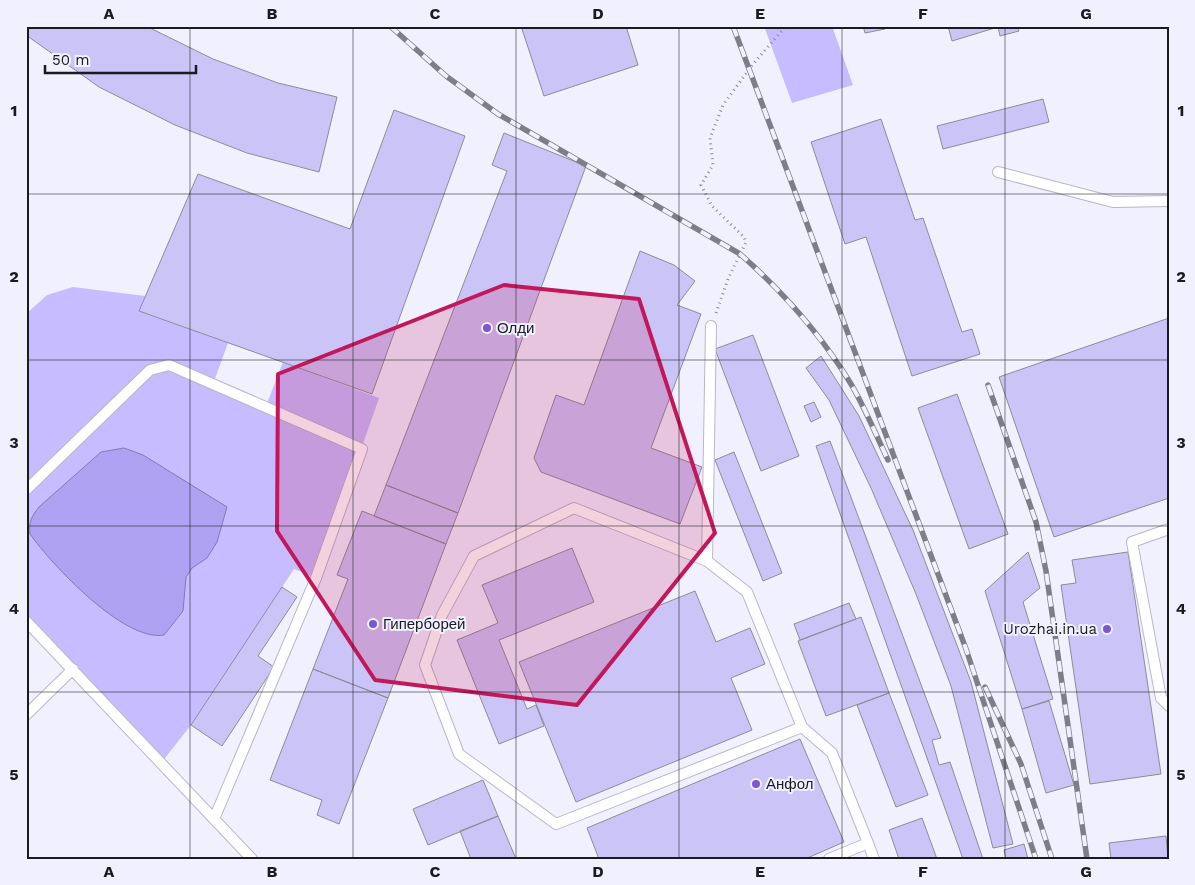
<svg xmlns="http://www.w3.org/2000/svg" width="1195" height="885" viewBox="0 0 1195 885" font-family="'Work Sans',sans-serif">
<style>
.green{fill:#c6bcff;fill-rule:evenodd}
.water{fill:#b0a2f3;stroke:#8379b3}
.building{fill:#cbc5f7;stroke:#8d8b99}
.lines{fill:none;stroke-linecap:round;stroke-linejoin:round}
.service-casing{stroke:#bab8c6;stroke-width:12}
.path{stroke:#8c8c96;stroke-width:3;stroke-dasharray:1 4;stroke-linecap:butt}
.service{stroke:#fff;stroke-width:10}
.rail-casing{stroke:#7e7e88;stroke-width:5.5}
.rail{stroke:#f1f0ff;stroke-width:4;stroke-dasharray:11;stroke-linecap:butt}
.marked{fill:#c2185b;fill-opacity:0.2;stroke:#c2185b;stroke-width:4;stroke-linejoin:round}
.grid{fill:none;stroke:#1a1a1f;stroke-width:1;stroke-opacity:0.55}
.poi-dot{fill:#7859d3;stroke:#f1f0ff;stroke-width:2}
.labels{text-anchor:middle;dominant-baseline:central;stroke-width:4;stroke-linejoin:round;paint-order:stroke}
.poi-label{font-size:15px;fill:#1a1a1f;stroke:#f1f0ff;text-anchor:start}
.neatline{fill:none;stroke:#1a1a1f;stroke-width:2}
.grid-label{font-size:16px;text-anchor:middle;font-weight:bold;fill:#1a1a1f}
</style>
<rect width="100%" height="100%" fill="#f1f0ff"/>
<path class="green" d="M764,26H832L853,85L792,103Z
M73,287L145,296L139,311L228,343L213,384L266,406L283,362L379,398L316,578L294,569L191,725L161,763L26,621V314L47,295ZM124,448L143,455L32,516L101,452Z"/>
<path class="water" d="M124,448L143,455L227,507L217,542L207,558L192,568L186,577L183,611L164,635C124,642 52,565 30,534C29,522 31,517 39,507L101,452Z"/>
<path class="building" d="M26,26H146L213,59L278,83L337,97L319,172L247,153L175,125L99,87L26,35Z
M521,26H626L638,65L544,96Z
M863,26H885V29L865,33Z
M948,26H1017L1019,31L1000,36L998,27L952,41Z
M1043,99L1049,122L943,149L937,126Z
M394,110L465,136L372,394L139,311L198,174L350,229Z
M881,119L915,220L923,218L962,332L972,329L980,354L912,376L866,237L845,244L811,142Z
M504,133L586,166L458,513L386,485L507,171L492,165Z
M640,251L674,265L695,281L677,305L701,314L651,448L702,467L680,524L541,472L534,458L556,395L584,405Z
M1169,318V498L1054,537L999,377Z
M753,335L799,456L761,471L715,349Z
M821,356L859,416L913,530L971,682L1013,844L993,848L951,686L916,594L871,488L829,400L806,368Z
M957,394L1008,534L969,549L918,408Z
M814,402L821,417L811,422L804,406Z
M830,441L941,738L932,740L939,765L950,762L983,859H963L816,446Z
M734,452L782,573L763,581L715,460Z
M386,485L458,513L446,544L374,516Z
M362,511L446,544L388,698L313,669L348,579L337,575Z
M572,548L594,602L499,640L527,709L536,705L544,726L499,744L457,640L498,623L482,585Z
M1028,552L1040,588L1023,602L1053,699L1022,709L985,591Z
M1128,552L1161,774L1090,784L1061,585L1076,583L1072,560Z
M282,587L297,597L258,656L274,667L222,746L191,725Z
M695,591L716,642L750,628L765,664L731,678L752,730L576,802L519,662Z
M849,603L856,619L800,640L794,624Z
M861,617L889,693L826,716L798,641Z
M313,669L388,698L339,824L317,815L322,800L270,780Z
M889,693L928,795L896,807L857,705Z
M1049,701L1074,785L1046,793L1022,709Z
M800,739L844,842L805,859H599L587,828Z
M483,780L498,816L428,845L413,809Z
M498,816L516,859H471L460,831Z
M922,818L937,859H899L889,830Z
M1166,836L1168,859H1111L1109,843Z
M1024,844L1028,859H1006L1004,850Z"/>
<g class="lines">
<defs>
<path id="service" d="M998,172L1113,202L1169,201
M26,490L150,370L169,365L362,449L316,578L214,819
M1169,529L1132,542L1161,698L1169,706
M707,561L711,326
M26,621L252,859
M26,715L73,669
M802,727L556,824L459,754L425,665L442,615L474,556L574,508L707,561L747,592L802,727L832,753L868,843
M829,859L868,843L874,859"/>
</defs>
<use href="#service" class="service-casing"/>
<path class="path" d="M716,313L728,279L746,242L744,237L712,206L701,185L713,165L710,138L723,105L753,64L786,26"/>
<use href="#service" class="service"/>
<defs>
<path id="rail" d="M390,26L446,76L498,114L740,254C782,291 822,336 851,384C865,408 876,435 888,460
M733,26L966,649L1036,859
M988,385L1036,522L1046,571L1087,859
M985,687L1021,764L1052,859"/>
</defs>
<use href="#rail" class="rail-casing"/>
<use href="#rail" class="rail"/>
</g>
<path class="marked" d="M504,285L639,299L715,533L577,705L375,680L277,531L278,374Z"/>
<path class="grid" d="M190,26V859M353,26V859M516,26V859M679,26V859M842,26V859M1005,26V859M26,194H1169M26,360H1169M26,526H1169M26,692H1169"/>
<g class="poi-dot">
<circle cx="487" cy="328" r="5"/>
<circle cx="373" cy="624" r="5"/>
<circle cx="1107" cy="629" r="5"/>
<circle cx="756" cy="784" r="5"/>
</g>
<g class="labels">
<g class="poi-label">
<text x="497" y="328">Олди</text>
<text x="383" y="624">Гиперборей</text>
<text x="1097" y="629" text-anchor="end">Urozhai.in.ua</text>
<text x="766" y="784">Анфол</text>
</g>
</g>
<rect width="1195" height="885" fill="none" stroke="#f1f0ff" stroke-width="55"/>
<path d="M45 65v8h151v-8" fill="none" stroke="#1a1a1f" stroke-width="2.5"/>
<text x="52" y="65" font-size="15" fill="#1a1a1f" stroke="#f1f0ff" stroke-width="4" paint-order="stroke">50 m</text>
<rect x="28" y="28" width="1140" height="830" class="neatline"/>
<g class="grid-label">
<text x="109" y="19">A</text>
<text x="272" y="19">B</text>
<text x="435" y="19">C</text>
<text x="598" y="19">D</text>
<text x="760" y="19">E</text>
<text x="923" y="19">F</text>
<text x="1086" y="19">G</text>
<text x="14" y="116">1</text>
<text x="1181" y="116">1</text>
<text x="14" y="282">2</text>
<text x="1181" y="282">2</text>
<text x="14" y="448">3</text>
<text x="1181" y="448">3</text>
<text x="14" y="614">4</text>
<text x="1181" y="614">4</text>
<text x="14" y="780">5</text>
<text x="1181" y="780">5</text>
<text x="109" y="877">A</text>
<text x="272" y="877">B</text>
<text x="435" y="877">C</text>
<text x="598" y="877">D</text>
<text x="760" y="877">E</text>
<text x="923" y="877">F</text>
<text x="1086" y="877">G</text>
</g>
</svg>
